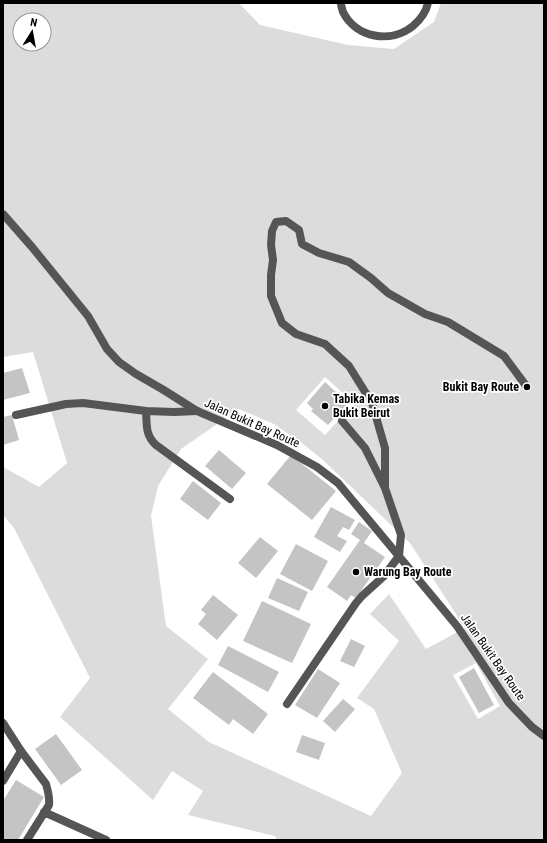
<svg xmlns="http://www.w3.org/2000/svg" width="547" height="843" viewBox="0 0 547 843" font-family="'Roboto Condensed',sans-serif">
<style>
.green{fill:#dcdcdc;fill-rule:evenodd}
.building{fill:#c4c4c4}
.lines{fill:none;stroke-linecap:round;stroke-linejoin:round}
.service{stroke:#555;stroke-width:8}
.minor{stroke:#555;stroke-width:8}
.tertiary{stroke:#555;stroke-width:8}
.poi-dot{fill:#000;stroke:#fff;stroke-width:1.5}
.labels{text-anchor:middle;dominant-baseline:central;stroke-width:3.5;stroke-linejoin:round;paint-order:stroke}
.poi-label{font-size:12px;font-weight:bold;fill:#000;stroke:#fff;text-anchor:start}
.street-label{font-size:12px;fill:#000;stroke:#fff}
</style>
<rect width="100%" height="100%" fill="#fff"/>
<path class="green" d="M3,3H239L260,25L348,45L394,49L434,22L441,3H544V840H277L275,836L188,815L203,791L172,771L153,800L60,717L90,678L14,528L3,515V467L39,487L67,463L33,352L3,357ZM20,20H44V44H20ZM325,377L354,403L325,435L296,410ZM239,409L274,424L302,443L323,460L410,543L465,628L426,649L389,594L370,614L399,641L357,698L374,709L402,773L371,816L209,742L168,709L208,659L166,626L151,516L158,486L181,449ZM476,663L500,706L478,719L453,675Z"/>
<path class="building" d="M22,368L30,393L3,400V373Z
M325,382L348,403L328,425L311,411L313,409L307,403Z
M12,415L19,440L3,445V417Z
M219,450L246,473L232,489L205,466Z
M291,455L336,491L312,520L267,484Z
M193,481L221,503L208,520L180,499Z
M331,507L355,520L349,530L343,527L337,536L347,541L340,552L314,537Z
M359,522L372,531L364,543L385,557L356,598L351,595L347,601L327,587L360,540L351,534Z
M260,537L278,551L256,578L238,563Z
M296,544L328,561L312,591L280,574Z
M277,578L308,592L299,611L268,598Z
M213,595L238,615L217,640L198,624L206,614L201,610Z
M262,601L311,624L292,663L243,641Z
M351,639L365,646L354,667L340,661Z
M228,646L279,672L268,692L218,665Z
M474,668L494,705L479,713L459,677Z
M318,669L340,683L317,718L295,705Z
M213,672L268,714L253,734L233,719L229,725L193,698Z
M343,699L355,709L335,732L323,721Z
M56,734L82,770L61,785L35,749Z
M302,735L325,743L319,760L296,752Z
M16,780L44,797L18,840H3V801Z"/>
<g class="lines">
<path class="service" d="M341,3C341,6 342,9 343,12C356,38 391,44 413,26C420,20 426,12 428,3
M3,781L21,751"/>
<path class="minor" d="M146,411C147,425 145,435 156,445L230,499
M16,415L66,404L83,403L146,411L174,412L197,411
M385,488V448L372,403L349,366L325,344L296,334L282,323L271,296V275L273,260L271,245L272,231L276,222L286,221L299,230L302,244L319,253L349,262L371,278L388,293L425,314L448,322L504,356L527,387
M287,704L356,603L362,596L384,576L399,556L401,535L385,488L365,448L342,421
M3,723L21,751L46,784C48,791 50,798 49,805L27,840
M44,812L106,840"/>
<path class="tertiary" d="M3,214L32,247L88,316L107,349L119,362L136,374L162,389L197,411L277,445L317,467L338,483L457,626L509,703L532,727L544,736"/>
</g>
<g class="poi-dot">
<circle cx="527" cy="387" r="4"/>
<circle cx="325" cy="406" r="4"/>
<circle cx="356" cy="572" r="4"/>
</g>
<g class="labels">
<g class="poi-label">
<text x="519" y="387" text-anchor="end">Bukit Bay Route</text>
<text x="333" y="399">Tabika Kemas<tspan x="333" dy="14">Bukit Beirut</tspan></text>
<text x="364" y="572">Warung Bay Route</text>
</g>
<g class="street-label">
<text transform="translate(252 423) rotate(24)">Jalan Bukit Bay Route</text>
<text transform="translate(493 657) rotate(55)">Jalan Bukit Bay Route</text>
</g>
</g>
<rect width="547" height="843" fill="none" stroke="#000000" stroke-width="8"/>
<g transform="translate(32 32) rotate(11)"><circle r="19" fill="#ffffff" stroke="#999999"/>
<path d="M0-3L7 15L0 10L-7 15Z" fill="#000000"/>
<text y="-6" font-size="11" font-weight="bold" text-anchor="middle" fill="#000000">N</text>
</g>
</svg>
